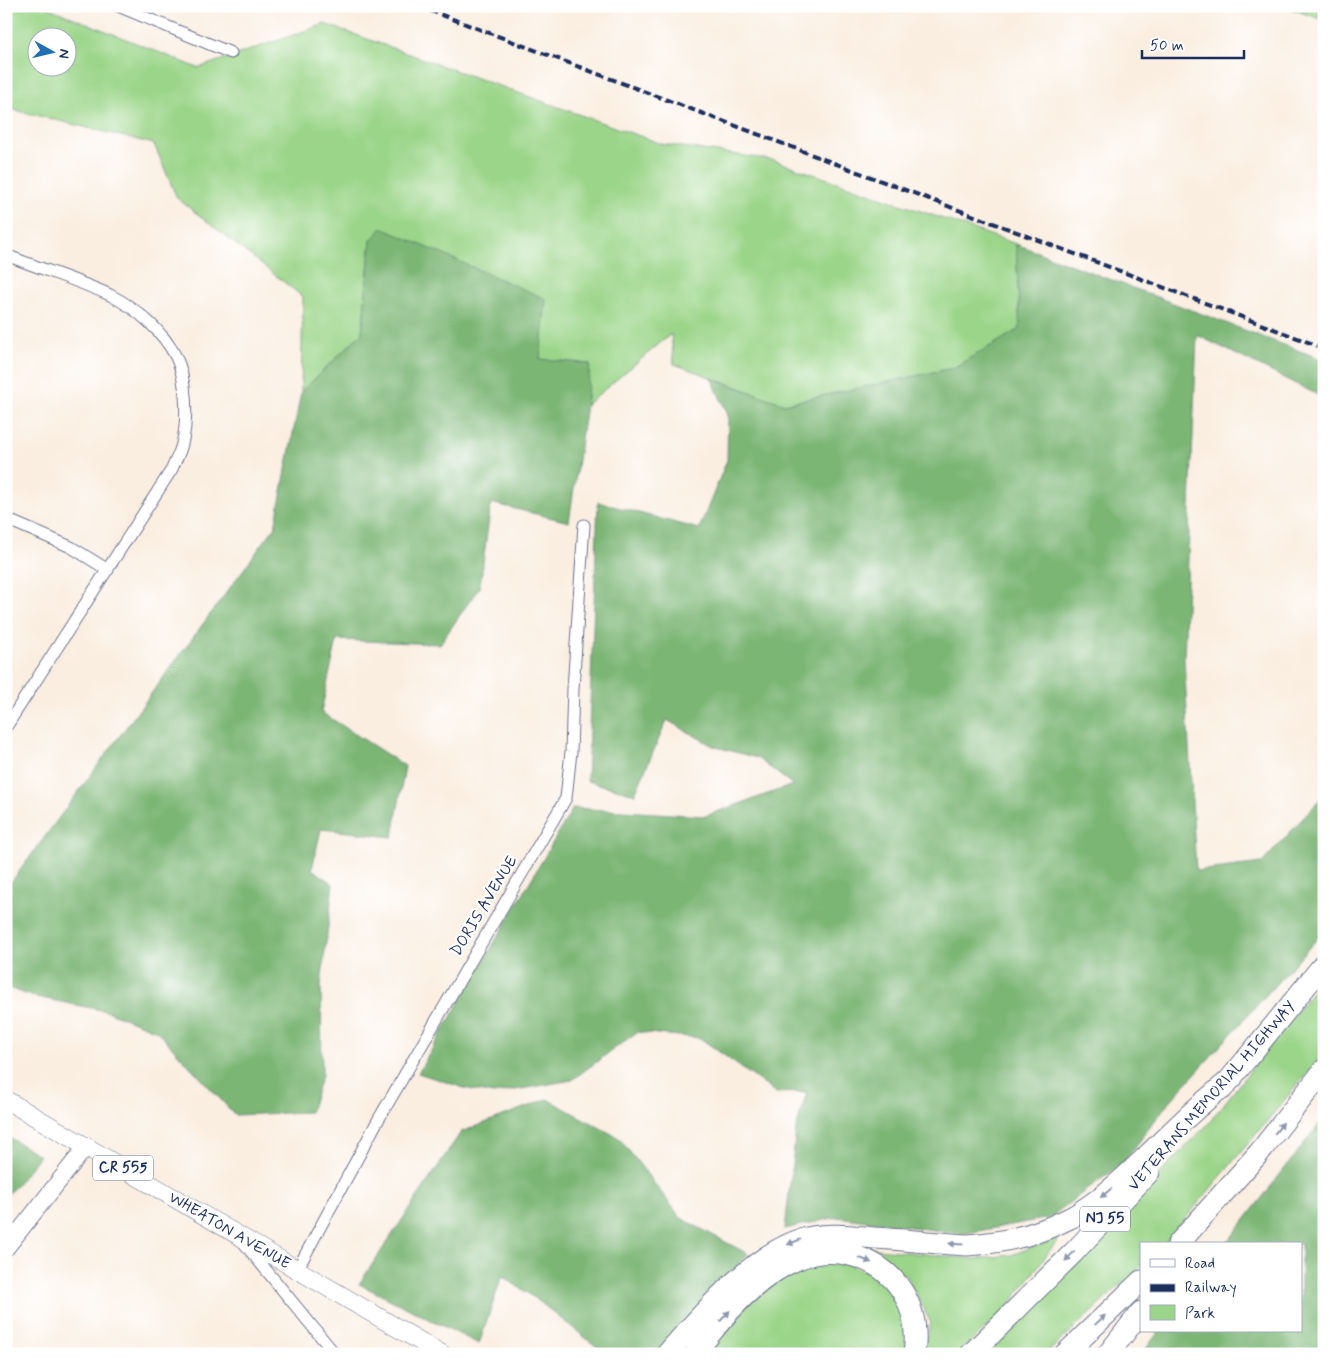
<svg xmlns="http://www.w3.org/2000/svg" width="1330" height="1360" viewBox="0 0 1330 1360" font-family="Mynerve,sans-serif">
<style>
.green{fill:#9bd589;stroke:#5b8274;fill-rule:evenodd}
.forest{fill:#7cb675;stroke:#4c726a}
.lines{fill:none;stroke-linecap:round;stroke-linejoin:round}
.street-casing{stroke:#69728c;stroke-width:13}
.secondary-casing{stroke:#69728c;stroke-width:18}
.primary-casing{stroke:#69728c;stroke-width:19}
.highway-casing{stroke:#69728c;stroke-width:23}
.street{stroke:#fff;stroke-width:11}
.secondary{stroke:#fff;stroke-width:16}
.primary{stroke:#fff;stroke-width:18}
.highway{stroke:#fff;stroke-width:21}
.rail{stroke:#1b2f5e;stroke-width:4;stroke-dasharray:8 4;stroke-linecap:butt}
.oneway{fill:#8d97ae}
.labels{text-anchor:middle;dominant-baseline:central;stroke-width:4.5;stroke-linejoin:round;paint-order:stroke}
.shield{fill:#fff;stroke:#5f6d8e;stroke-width:1}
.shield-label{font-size:15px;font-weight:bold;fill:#1b2f5e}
.street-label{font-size:16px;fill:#1b2f5e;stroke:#fff}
</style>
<rect width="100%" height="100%" fill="#fff"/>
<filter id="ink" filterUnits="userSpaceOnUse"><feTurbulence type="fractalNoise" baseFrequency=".02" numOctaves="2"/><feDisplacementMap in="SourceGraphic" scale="10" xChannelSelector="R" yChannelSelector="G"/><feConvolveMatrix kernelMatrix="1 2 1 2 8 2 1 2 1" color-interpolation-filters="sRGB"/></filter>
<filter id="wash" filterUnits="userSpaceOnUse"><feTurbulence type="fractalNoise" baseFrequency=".0096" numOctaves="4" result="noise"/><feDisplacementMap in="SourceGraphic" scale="20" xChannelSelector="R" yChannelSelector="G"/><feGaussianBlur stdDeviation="1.12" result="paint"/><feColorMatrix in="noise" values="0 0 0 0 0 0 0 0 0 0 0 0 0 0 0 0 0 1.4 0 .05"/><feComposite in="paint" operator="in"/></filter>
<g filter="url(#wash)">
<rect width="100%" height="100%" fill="#faeee0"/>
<path class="green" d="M6,6H44L198,68L325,24L662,144L773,160L1016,244L1020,329L953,368L784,404L674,364L671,334L586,405L590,364L540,359L371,240L362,333L301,392L303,297L177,198L154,144L6,108V23L8,17L6,15ZM38,38H68V68H38Z
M1282,6H1324V20Z
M1324,977V1053L1164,1244H1141V1266L1046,1354H981L1025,1313L1208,1124Z
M1060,1237L1003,1313L957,1354H921L931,1323L906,1276L858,1247L974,1259L1011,1255Z
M836,1260L877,1275L900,1302L908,1338L905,1354H705L747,1304L790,1273Z"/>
<path class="forest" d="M382,228L546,299L540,359L590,364L586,405L569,522L491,503L480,586L440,644L337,640L321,712L405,766L393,837L321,829L312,869L333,884L321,985L322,1075L310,1112L235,1115L157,1031L106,1011L31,996L6,987V889L275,527L301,392L362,333L371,240Z
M1016,244L1324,360V398L1197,335L1184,658L1196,871L1262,863L1324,795V931L1165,1107L1124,1162L1049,1218L962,1234L837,1217L785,1229L796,1129L807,1092L776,1093L700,1038L637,1032L572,1080L493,1094L464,1088L418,1073L573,808L705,816L793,785L757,758L713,746L667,720L635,794L587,781L598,502L699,529L727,460L728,415L711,378L784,404L953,368L1020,329Z
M547,1099L619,1138L681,1218L748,1254L659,1354H606L536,1299L502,1276L479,1344L359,1284L461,1132Z
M1324,1118V1354H1142L1159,1331H1301V1244H1226Z
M7,1136L40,1156L6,1197V1137Z"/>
</g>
<g filter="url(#ink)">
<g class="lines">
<defs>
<path id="street" d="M118,6L231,53
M6,255C41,269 77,280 110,295C136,308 163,331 176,357C187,380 188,420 182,444C180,453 175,461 172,469L6,727
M6,519L71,547L108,570
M244,1243L335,1354
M297,1270L377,1122L566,798L571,752L573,689L584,525"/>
<path id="secondary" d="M6,1248L86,1147"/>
<g id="primary">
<path id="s1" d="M6,1100L442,1354"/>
</g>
<path id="highway" d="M1222,1089L1324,964
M1178,1244L1259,1153L1324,1070
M667,1354C700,1316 757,1249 807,1238C830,1233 852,1236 875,1238C906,1240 936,1243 967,1245C1004,1243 1037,1235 1070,1218C1077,1215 1083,1210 1089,1206C1124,1181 1152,1150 1183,1121C1198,1106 1216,1092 1232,1078
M695,1354C721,1318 756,1276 798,1259C815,1252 833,1251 850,1255C897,1266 921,1308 914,1354
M971,1354L1073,1253L1149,1172
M1065,1354L1141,1281
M1108,1354L1141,1312"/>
</defs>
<use href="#street" class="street-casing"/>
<use href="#secondary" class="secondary-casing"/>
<use href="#primary" class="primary-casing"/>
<use href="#highway" class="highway-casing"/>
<use href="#street" class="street"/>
<use href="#secondary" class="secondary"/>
<use href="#primary" class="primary"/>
<use href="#highway" class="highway"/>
<path class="rail" d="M418,6L1324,348"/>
</g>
<defs><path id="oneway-solid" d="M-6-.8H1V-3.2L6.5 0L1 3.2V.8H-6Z" transform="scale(1.25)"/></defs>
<g class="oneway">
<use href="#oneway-solid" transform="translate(1279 1128) rotate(-52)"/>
<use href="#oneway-solid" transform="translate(1106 1193) rotate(141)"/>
<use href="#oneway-solid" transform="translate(794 1242) rotate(158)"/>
<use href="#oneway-solid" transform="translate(956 1244) rotate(-176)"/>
<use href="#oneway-solid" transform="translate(1070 1256) rotate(134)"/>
<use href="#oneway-solid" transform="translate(865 1260) rotate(22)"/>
<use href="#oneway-solid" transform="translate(725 1316) rotate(-47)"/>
<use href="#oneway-solid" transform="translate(1100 1320) rotate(-43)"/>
</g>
</g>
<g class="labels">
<g class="shield">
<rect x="93" y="1155.5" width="60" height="25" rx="4"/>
<rect x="1080" y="1206.5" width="50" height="25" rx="4"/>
</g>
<g class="shield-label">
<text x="123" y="1168">CR 555</text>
<text x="1105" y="1219">NJ 55</text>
</g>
<g class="street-label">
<text transform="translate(484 906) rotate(-59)">DORIS AVENUE</text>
<text transform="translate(1212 1096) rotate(-49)">VETERANS MEMORIAL HIGHWAY</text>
<text stroke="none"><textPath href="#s1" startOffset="259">WHEATON AVENUE</textPath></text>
</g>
</g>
<rect width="1330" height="1360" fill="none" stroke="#fff" stroke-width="25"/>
<rect x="1140" y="1242" width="162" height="90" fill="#ffffff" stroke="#a4acbf"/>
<rect x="1150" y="1259" width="25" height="8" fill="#ffffff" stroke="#a4acbf"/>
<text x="1185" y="1268" font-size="15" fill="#1b2f5e">Road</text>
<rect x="1150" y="1284" width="25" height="8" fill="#1b2f5e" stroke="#a4acbf"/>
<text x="1185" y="1292" font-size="15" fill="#1b2f5e">Railway</text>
<rect x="1150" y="1305" width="25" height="15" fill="#9bd589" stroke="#a4acbf"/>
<text x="1185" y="1318" font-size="15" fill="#1b2f5e">Park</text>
<g transform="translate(52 52) rotate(98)"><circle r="24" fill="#ffffff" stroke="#a4acbf"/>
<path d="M0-4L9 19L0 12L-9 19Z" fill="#1f6fb2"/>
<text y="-8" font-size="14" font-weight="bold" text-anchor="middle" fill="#1b2f5e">N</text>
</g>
<path d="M1142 50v8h102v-8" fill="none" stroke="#1b2f5e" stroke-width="2.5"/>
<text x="1150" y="50" font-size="15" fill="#1b2f5e" stroke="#ffffff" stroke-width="4" paint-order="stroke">50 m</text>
</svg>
